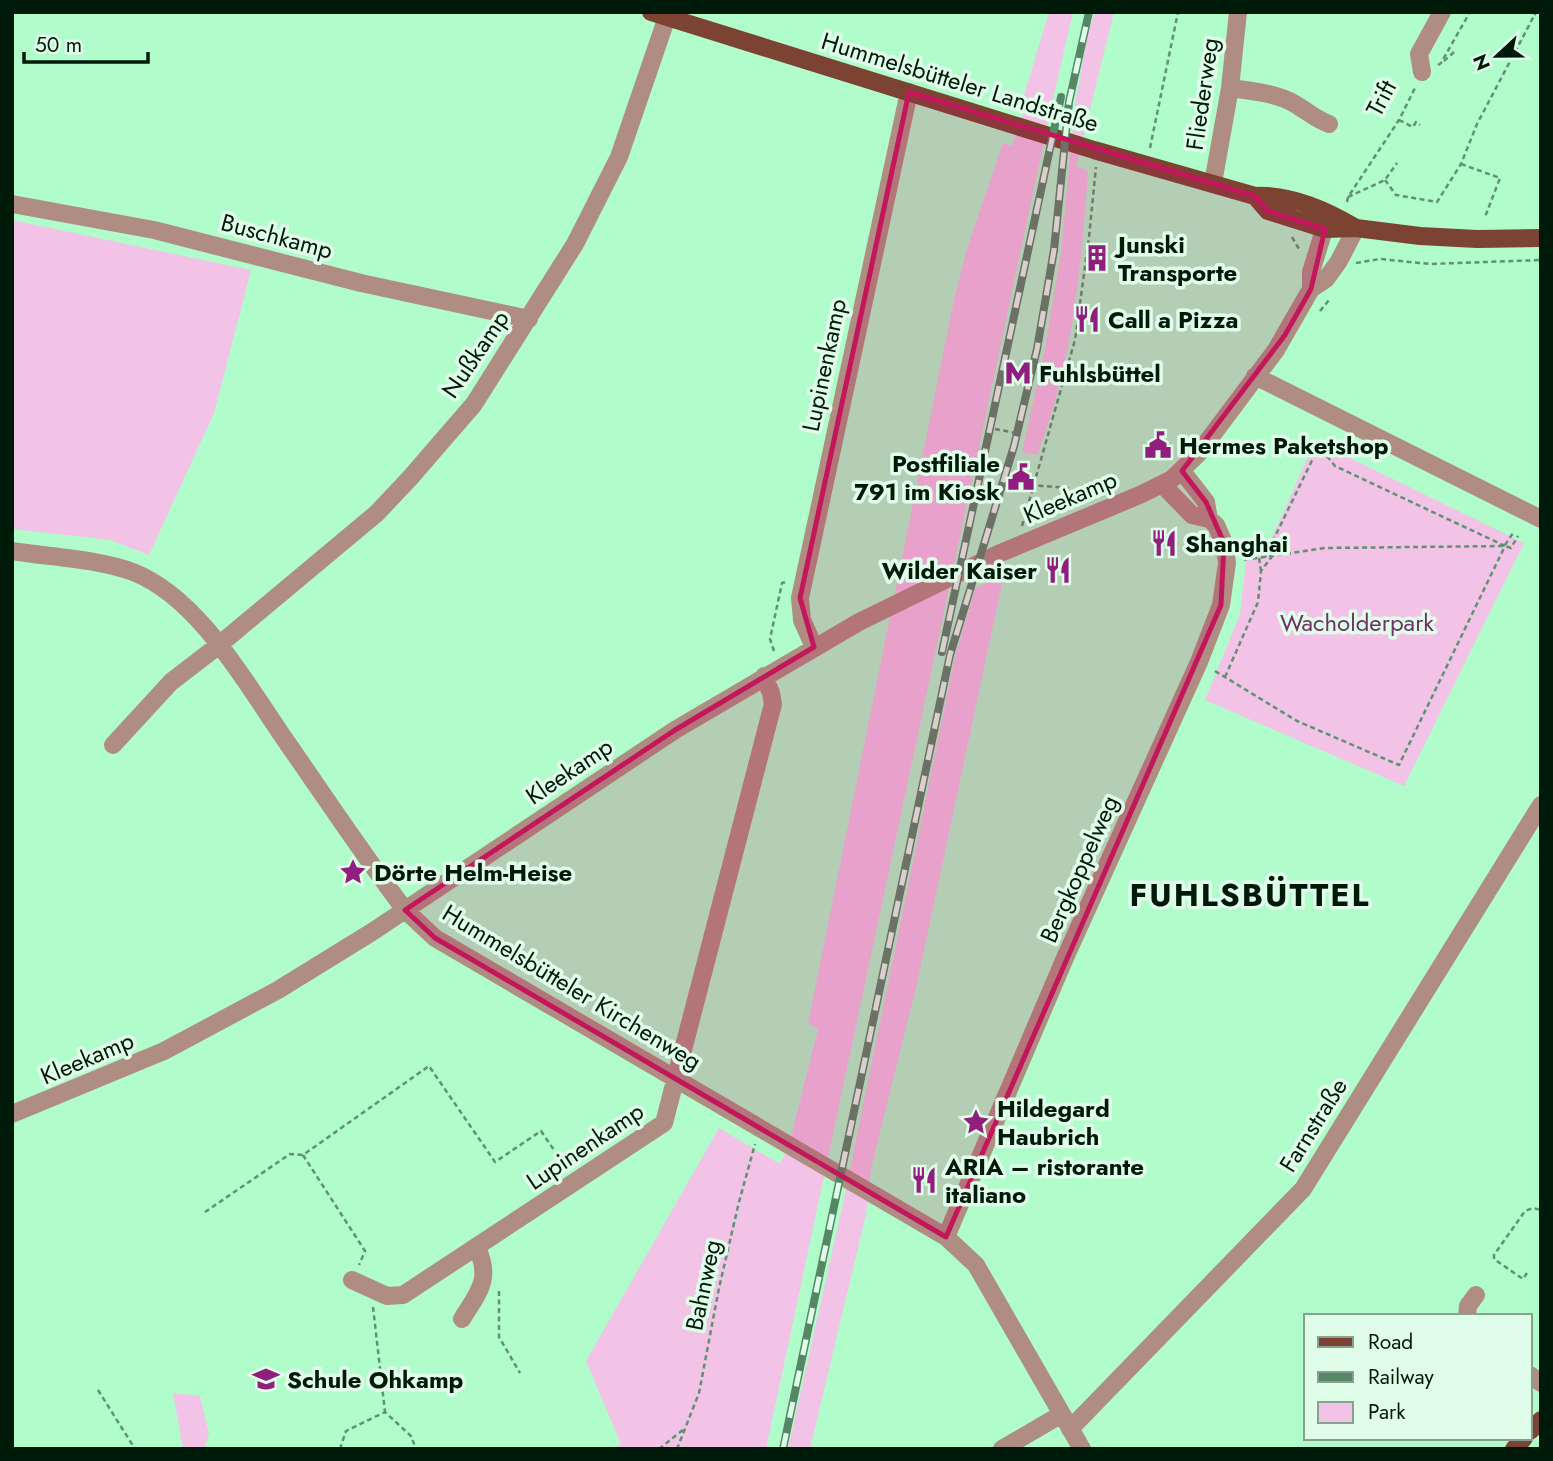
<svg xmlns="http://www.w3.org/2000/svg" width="1553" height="1461" viewBox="0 0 1553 1461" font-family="Jost,sans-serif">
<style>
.green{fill:#f2c3e6}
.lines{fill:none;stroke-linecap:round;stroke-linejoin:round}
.path{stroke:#5e9270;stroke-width:2.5;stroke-dasharray:5 3.5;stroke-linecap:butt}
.minor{stroke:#b08d83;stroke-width:18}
.major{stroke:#7c4232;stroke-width:18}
.rail-casing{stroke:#558767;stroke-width:8}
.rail{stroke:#e0fde9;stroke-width:5;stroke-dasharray:16;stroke-linecap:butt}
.marked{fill:#c2185b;fill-opacity:0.2;stroke:#c2185b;stroke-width:5;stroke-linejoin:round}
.labels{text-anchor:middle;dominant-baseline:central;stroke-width:7;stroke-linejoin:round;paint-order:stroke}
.street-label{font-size:24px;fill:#001a09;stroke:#e0fde9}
.poi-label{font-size:24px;font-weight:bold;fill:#001a09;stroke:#e0fde9;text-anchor:start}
.park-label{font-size:24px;fill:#703063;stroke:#e0fde9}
.district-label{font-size:32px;font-weight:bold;letter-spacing:2px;fill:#001a09;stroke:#e0fde9}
</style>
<rect width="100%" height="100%" fill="#b0fccb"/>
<path class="green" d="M1049,12H1073L1053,99L766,1449H612L621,1444L586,1361L719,1128L780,1164L789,1145L818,1029L808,1023L955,295L967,249L1003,143L1012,146L1025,107L1021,105Z
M1095,12H1114L1076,166L1088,171C1081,268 1073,364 1037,455L1022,452L1045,348L1061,252L1075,104L1088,34Z
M12,220L251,270L214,413L149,555L110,540L12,529Z
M1315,441L1524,543L1404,786L1205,700L1240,614L1247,552L1266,551Z
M1004,574L917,983L871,1169L866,1214L810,1449H788L843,1203L955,657L975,589Z
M173,1393L200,1396L209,1434L204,1449H183Z"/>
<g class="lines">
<path class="path" d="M1532,12L1541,18
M1444,61L1454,52
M1438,65L1441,63L1470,12
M1399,120L1413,127L1416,122L1420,125
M1150,148L1178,12
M1461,164L1500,178L1485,217
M1385,180L1396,195L1437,202L1461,164L1477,124L1535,14
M1348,197L1385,180L1397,163
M1347,202L1348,197L1399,120L1415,88
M1292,237L1299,249
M1356,263L1380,259L1430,264L1541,260
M1320,311L1329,300
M995,429L1016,433
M1030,485L1069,488L1076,503
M1022,526L1075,340L1089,237L1096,167
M1505,545L1513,533
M1259,558L1261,571
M1244,560L1325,548L1505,546L1511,548L1518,536
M774,651L770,639L782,583L786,582
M1215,671L1297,721L1399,765L1505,546L1335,466L1319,446L1265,557
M1225,677L1258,602L1261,571L1273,555
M303,1155L365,1251L359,1265
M205,1212L290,1154L303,1155L429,1066L495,1162L541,1131L567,1169
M1527,1273L1523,1279L1494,1259V1255L1525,1211L1533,1208L1541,1210
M499,1291V1337L520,1373
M373,1307L385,1412
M98,1390L135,1449
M340,1449L346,1431L385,1412L411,1436L416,1449
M659,1449L684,1429
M677,1449L699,1393L719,1288L739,1202L755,1144"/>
<path class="minor" d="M1422,72L1419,54L1442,12
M1230,88C1251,91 1277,93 1295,104C1307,111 1315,119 1329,124
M1213,183L1230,88L1238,12
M12,204L154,230L361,283L529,319
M1311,289V272L1329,214
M1255,376L1541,519
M1162,484L1192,515L1209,519
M12,551C49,557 100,559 133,572C200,598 248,687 288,744C327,800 364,856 405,910L435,938L946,1237L976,1265L1082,1449
M814,647L802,620L800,598L909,92
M113,745L171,682L219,645L377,513L410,478L474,404L575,244L619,157L667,17
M12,1114L164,1051L278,990L372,932L675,730L859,622L998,554L1142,494L1172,479L1198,454L1276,350L1311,289L1326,279L1339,261L1356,228
M946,1237L1065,958L1199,662L1221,605L1227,563L1224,543L1216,525L1209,519L1206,502L1182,471
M352,1280L387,1296L403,1295L664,1123L773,704L771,693L764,676
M1467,1316L1468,1306L1476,1295
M462,1319C478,1293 492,1279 477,1248
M1530,1375L1541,1383
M1070,1429L1303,1189L1541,805
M1002,1449L1062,1414"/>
<path class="major" d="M651,12L1094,150L1255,196C1291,194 1326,210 1356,228
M1255,196L1268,211L1325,229L1356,228L1420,236L1477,239L1541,238
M1530,1431L1541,1420
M1514,1449L1524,1438"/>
<defs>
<path id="rail" d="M942,652L1061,97
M783,1449L950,655L1014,446L1037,349L1054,250L1069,102L1089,12"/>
</defs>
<use href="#rail" class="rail-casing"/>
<use href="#rail" class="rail"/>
</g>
<path class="marked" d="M909,92L1255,196L1268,211L1325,229L1311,289L1285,335L1182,471L1206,502L1224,543L1221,605L946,1237L435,938L405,910L675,730L814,647L800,598Z"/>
<defs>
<symbol id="building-bare" viewBox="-9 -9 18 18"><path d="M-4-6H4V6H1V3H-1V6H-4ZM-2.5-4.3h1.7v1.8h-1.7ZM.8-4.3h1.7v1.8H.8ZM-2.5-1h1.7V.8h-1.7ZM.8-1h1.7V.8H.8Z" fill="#911e7e" stroke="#e0fde9" stroke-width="2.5" paint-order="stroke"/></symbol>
<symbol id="restaurant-bare" viewBox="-9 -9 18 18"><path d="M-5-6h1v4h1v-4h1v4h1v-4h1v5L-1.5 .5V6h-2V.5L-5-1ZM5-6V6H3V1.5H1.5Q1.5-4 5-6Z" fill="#911e7e" stroke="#e0fde9" stroke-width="2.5" paint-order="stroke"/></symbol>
<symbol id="metro-bare" viewBox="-9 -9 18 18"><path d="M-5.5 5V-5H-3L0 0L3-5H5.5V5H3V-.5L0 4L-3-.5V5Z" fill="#911e7e" stroke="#e0fde9" stroke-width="2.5" paint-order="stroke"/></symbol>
<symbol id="civic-bare" viewBox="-9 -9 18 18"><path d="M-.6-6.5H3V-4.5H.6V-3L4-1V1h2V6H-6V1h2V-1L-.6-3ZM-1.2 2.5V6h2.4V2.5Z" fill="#911e7e" stroke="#e0fde9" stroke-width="2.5" paint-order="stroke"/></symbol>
<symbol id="sight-bare" viewBox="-9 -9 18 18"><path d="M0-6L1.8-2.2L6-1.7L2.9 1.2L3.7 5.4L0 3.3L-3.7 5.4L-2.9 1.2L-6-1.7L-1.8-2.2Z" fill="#911e7e" stroke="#e0fde9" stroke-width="2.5" paint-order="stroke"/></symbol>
<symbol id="school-bare" viewBox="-9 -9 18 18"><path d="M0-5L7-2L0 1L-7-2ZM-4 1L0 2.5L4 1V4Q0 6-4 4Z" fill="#911e7e" stroke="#e0fde9" stroke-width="2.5" paint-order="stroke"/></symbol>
</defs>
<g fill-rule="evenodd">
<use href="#building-bare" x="1078" y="239" width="38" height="38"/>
<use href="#restaurant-bare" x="1068" y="300" width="38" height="38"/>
<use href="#metro-bare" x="999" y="354" width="38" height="38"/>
<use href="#civic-bare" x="1139" y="426" width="38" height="38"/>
<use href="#civic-bare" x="1002" y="458" width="38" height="38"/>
<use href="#restaurant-bare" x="1145" y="524" width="38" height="38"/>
<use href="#restaurant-bare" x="1039" y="551" width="38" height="38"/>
<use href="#sight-bare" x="334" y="853" width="38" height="38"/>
<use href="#sight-bare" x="957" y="1103" width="38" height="38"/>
<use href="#restaurant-bare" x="905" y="1161" width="38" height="38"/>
<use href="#school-bare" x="247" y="1360" width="38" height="38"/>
</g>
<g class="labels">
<g class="street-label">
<text transform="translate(960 82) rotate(17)">Hummelsbütteler Landstraße</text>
<text transform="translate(1202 94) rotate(-82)">Fliederweg</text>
<text transform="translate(1381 98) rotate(-62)">Trift</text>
<text transform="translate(277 236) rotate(15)">Buschkamp</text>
<text transform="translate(475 354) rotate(-56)">Nußkamp</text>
<text transform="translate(824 365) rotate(-78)">Lupinenkamp</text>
<text transform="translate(1070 497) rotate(-23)">Kleekamp</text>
<text transform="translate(569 771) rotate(-34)">Kleekamp</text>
<text transform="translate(1079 869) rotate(-66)">Bergkoppelweg</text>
<text transform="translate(572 987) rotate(31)">Hummelsbütteler Kirchenweg</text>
<text transform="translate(87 1058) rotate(-23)">Kleekamp</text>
<text transform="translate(1313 1125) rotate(-58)">Farnstraße</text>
<text transform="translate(585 1146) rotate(-34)">Lupinenkamp</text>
<text transform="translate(703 1285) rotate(-78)">Bahnweg</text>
</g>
<g class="poi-label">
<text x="1118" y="244">Junski<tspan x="1118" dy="28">Transporte</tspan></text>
<text x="1108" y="319">Call a Pizza</text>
<text x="1039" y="373">Fuhlsbüttel</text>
<text x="1179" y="445">Hermes Paketshop</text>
<text x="1000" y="463" text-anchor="end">Postfiliale<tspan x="1000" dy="28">791 im Kiosk</tspan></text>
<text x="1185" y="543">Shanghai</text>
<text x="1037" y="570" text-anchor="end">Wilder Kaiser</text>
<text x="374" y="872">Dörte Helm-Heise</text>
<text x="997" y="1108">Hildegard<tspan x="997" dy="28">Haubrich</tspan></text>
<text x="945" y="1166">ARIA – ristorante<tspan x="945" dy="28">italiano</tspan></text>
<text x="287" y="1379">Schule Ohkamp</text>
</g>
<g class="park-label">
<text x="1357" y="622">Wacholderpark</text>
</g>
<g class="district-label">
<text x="1250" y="895">FUHLSBÜTTEL</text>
</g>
</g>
<rect width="1553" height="1461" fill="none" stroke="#001a09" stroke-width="28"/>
<rect x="1304" y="1314" width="228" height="126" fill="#e0fde9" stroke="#86a28f" stroke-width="2"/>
<rect x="1318" y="1337" width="35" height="10" fill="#7c4232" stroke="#86a28f" stroke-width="2"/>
<text x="1368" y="1349" font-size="21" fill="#001a09">Road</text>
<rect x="1318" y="1372" width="35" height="10" fill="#558767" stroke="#86a28f" stroke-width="2"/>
<text x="1368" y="1384" font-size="21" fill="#001a09">Railway</text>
<rect x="1318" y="1402" width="35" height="21" fill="#f2c3e6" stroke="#86a28f" stroke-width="2"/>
<text x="1368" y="1419" font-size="21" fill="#001a09">Park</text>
<g transform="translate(1497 56) rotate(248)" stroke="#e0fde9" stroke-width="5" paint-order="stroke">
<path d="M0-5L12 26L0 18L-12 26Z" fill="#001a09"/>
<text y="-10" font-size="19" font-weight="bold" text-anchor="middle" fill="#001a09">N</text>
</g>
<path d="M24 52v10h124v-10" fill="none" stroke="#001a09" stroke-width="3.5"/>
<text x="35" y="52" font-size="21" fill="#001a09" stroke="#e0fde9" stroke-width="5" paint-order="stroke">50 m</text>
</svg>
